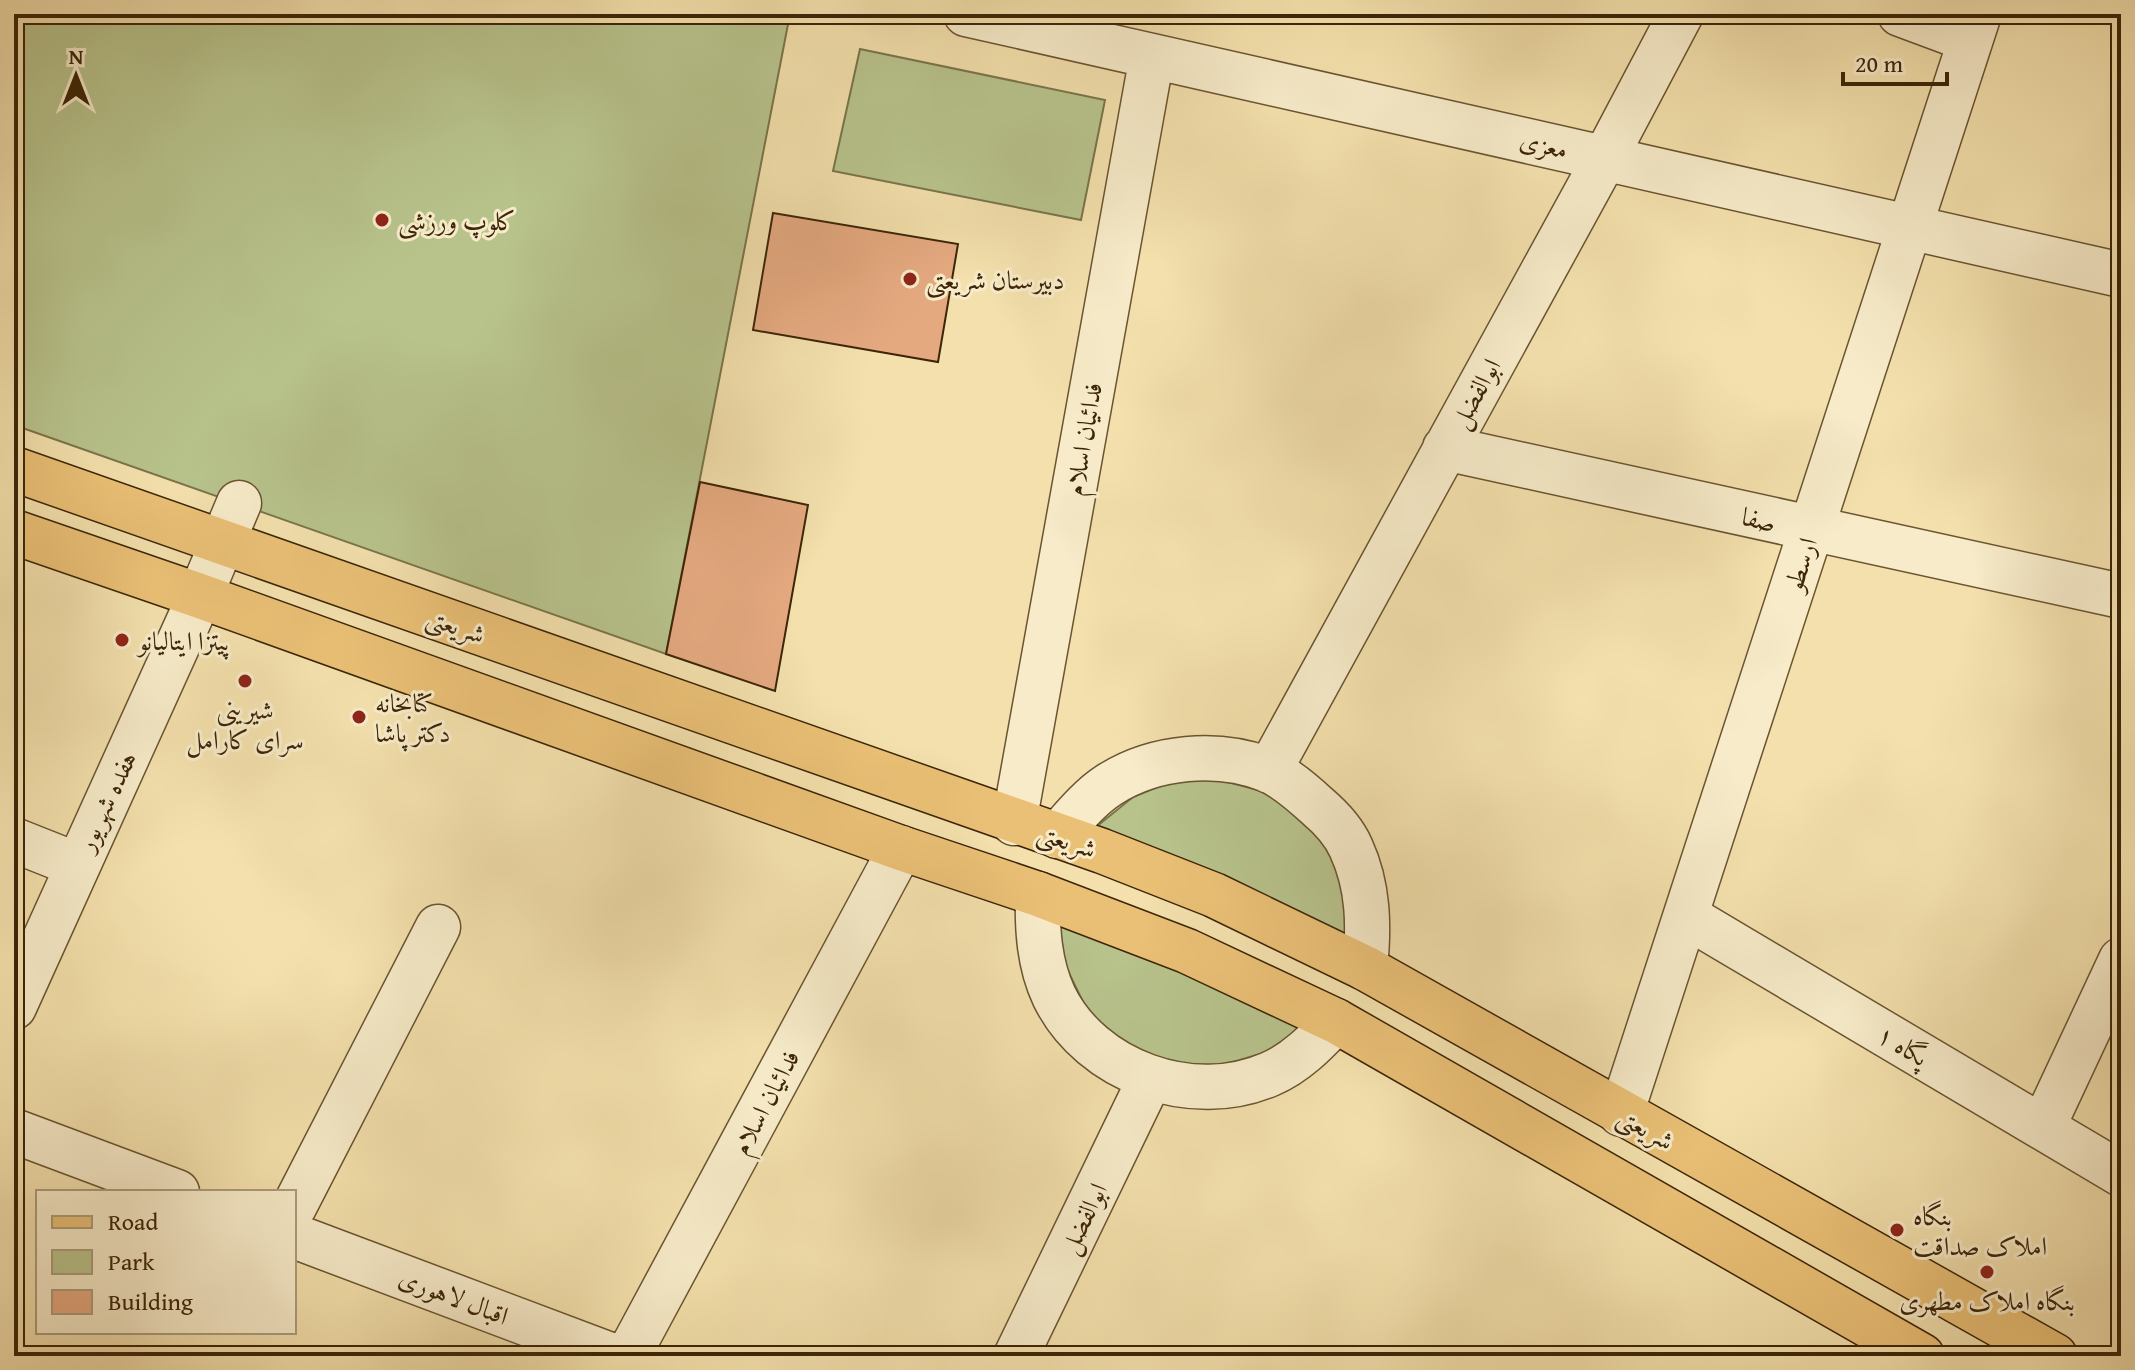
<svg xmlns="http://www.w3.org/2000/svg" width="2135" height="1370" viewBox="0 0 2135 1370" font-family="'Gentium Book Plus',Amiri,serif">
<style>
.green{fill:#b8c38c;stroke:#7a744a;stroke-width:2}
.building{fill:#e5a980;stroke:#3c2508;stroke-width:2}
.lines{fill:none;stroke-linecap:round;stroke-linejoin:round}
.minor-casing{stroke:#6a5431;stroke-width:47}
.major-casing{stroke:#3c2508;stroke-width:47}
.minor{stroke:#f7ebc9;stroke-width:44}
.major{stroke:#eac076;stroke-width:44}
.poi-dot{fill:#8f2418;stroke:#f7ebc9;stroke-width:3}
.labels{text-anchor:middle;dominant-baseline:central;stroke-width:6;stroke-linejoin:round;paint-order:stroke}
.street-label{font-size:26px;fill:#3c2508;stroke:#f7ebc9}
.poi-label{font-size:26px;fill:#3c2508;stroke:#f7ebc9;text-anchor:start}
</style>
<rect width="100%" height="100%" fill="#f3e0ac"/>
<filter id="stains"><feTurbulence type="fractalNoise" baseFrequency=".0025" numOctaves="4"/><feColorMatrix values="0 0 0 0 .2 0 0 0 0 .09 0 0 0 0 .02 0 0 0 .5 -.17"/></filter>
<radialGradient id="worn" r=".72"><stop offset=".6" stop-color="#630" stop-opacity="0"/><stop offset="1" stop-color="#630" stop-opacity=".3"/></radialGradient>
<path class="green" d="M14,14H790L666,654L14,425Z
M860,49L1105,100L1081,220L833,171Z
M1216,779L1262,791L1299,814L1328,849L1345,892V943L1091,831L1133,797L1170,782Z
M1058,916L1307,1023L1267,1052L1219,1066L1169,1063L1124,1044L1087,1010L1065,965Z"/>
<path class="building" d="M773,213L958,244L938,362L753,330Z
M700,482L808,505L775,691L666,654Z"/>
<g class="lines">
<defs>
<path id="minor" d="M966,14L2121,275
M1900,14L1970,40
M1445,448L2121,596
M1269,771L1605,158L1681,14
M1014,823L1152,56
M1057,836C1073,818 1089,798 1109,785C1154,756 1218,750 1268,770C1286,778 1303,793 1317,806C1330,817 1344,832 1351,848C1369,887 1369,927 1365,968
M14,840L77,865
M1038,894C1037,929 1039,964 1054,996C1091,1072 1193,1108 1270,1074C1296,1063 1316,1042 1336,1021
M1686,916L2121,1174
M14,1007L200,596L239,503
M1621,1114L1979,14
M2043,1127L2121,960
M14,1131L177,1192
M294,1207L438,927
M294,1236L613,1356
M628,1356L901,848
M1016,1356L1150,1079"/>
<path id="major" d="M14,469L1102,851L1214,895L1365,968L2055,1356
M14,532L200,596L901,848L1038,894L1187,951L1336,1021L1922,1356"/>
</defs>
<use href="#minor" class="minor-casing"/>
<use href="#major" class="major-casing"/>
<use href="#minor" class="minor"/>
<use href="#major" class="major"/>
</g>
<g class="poi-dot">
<circle cx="382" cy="220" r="8"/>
<circle cx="910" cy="279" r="8"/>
<circle cx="122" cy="640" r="8"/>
<circle cx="245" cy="681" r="8"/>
<circle cx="359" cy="717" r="8"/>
<circle cx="1897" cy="1230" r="8"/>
<circle cx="1987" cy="1272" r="8"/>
</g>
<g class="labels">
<g class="street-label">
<text transform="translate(1544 144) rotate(13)">معزی</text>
<text transform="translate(1475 393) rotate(-61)">ابوالفضل</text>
<text transform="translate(1083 439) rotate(-80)">فدائیان اسلام</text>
<text transform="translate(1759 519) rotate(13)">صفا</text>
<text transform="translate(1800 564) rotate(-72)">ارسطو</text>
<text transform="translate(456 625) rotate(19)">شریعتی</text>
<text transform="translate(106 801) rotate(-65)">هفده شهریور</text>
<text transform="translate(1067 840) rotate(18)">شریعتی</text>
<text transform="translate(1903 1045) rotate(31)">پگاه ۱</text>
<text transform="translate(765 1102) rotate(-62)">فدائیان اسلام</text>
<text transform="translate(1646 1128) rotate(29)">شریعتی</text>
<text transform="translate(1083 1218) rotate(-64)">ابوالفضل</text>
<text transform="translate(454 1296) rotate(21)">اقبال لاهوری</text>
</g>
<g class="poi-label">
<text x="398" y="220">کلوپ ورزشی</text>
<text x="926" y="279">دبیرستان شریعتی</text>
<text x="138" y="640">پیتزا ایتالیانو</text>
<text x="375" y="702">کتابخانه<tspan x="375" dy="30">دکتر پاشا</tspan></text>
<text x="245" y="709" text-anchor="middle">شیرینی<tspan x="245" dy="30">سرای کارامل</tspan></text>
<text x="1913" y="1215">بنگاه<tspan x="1913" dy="30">املاک صداقت</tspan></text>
<text x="1987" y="1300" text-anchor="middle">بنگاه املاک مطهری</text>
</g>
</g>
<rect width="2135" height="1370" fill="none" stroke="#f3e0ac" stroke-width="48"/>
<rect x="16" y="16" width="2103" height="1338" fill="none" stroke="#3c2508" stroke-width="4"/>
<rect x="24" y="24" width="2087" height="1322" fill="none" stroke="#3c2508" stroke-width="2"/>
<rect x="36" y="1190" width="260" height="144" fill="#f7ebc9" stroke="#ac9c7c" stroke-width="2"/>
<rect x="52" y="1216" width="40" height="12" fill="#eac076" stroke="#ac9c7c" stroke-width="2"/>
<text x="108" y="1230" font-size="24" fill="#3c2508">Road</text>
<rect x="52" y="1250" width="40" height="24" fill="#b8c38c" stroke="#ac9c7c" stroke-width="2"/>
<text x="108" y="1270" font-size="24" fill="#3c2508">Park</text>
<rect x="52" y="1290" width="40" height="24" fill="#e5a980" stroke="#ac9c7c" stroke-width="2"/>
<text x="108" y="1310" font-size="24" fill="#3c2508">Building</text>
<g transform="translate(76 76)" stroke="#f7ebc9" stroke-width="6" paint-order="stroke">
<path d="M0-6L14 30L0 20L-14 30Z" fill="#3c2508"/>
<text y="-12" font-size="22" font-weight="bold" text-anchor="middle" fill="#3c2508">N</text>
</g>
<path d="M1843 72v12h104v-12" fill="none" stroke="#3c2508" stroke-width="4"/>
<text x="1855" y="72" font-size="24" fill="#3c2508" stroke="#f7ebc9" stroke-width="6" paint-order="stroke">20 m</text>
<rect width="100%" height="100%" filter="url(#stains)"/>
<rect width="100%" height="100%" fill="url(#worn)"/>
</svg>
